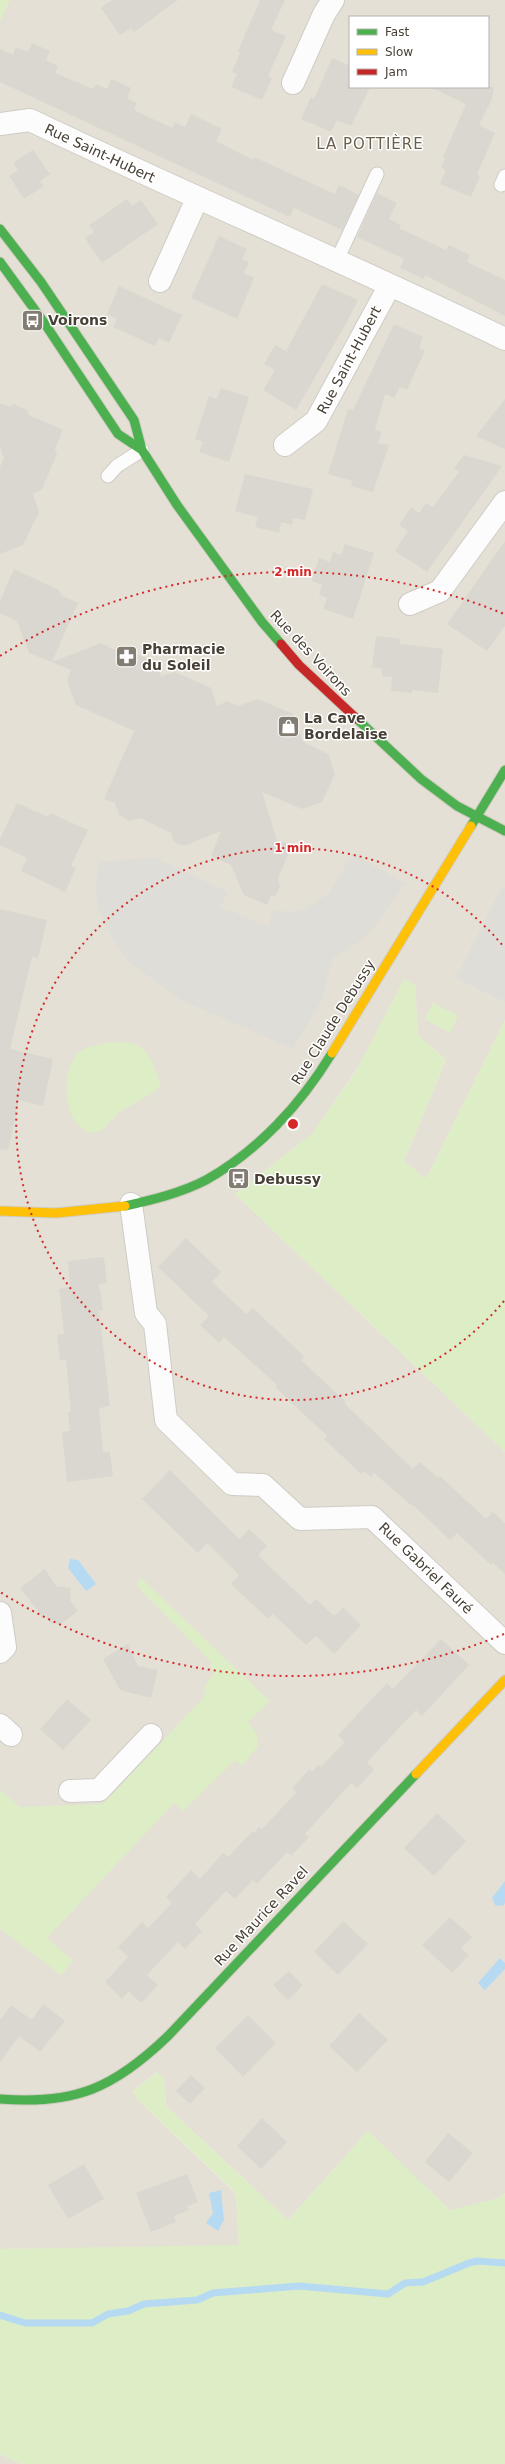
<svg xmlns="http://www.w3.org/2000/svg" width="505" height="2464" viewBox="0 0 505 2464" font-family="'DejaVu Sans',sans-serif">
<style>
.residential{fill:#e5e0d5;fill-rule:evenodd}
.green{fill:#ddedc6}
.parking{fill:#dfddd8}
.water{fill:#b5daf2}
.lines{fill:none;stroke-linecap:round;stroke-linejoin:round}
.stream{stroke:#b5daf2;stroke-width:7}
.building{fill:#dad7d0}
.lane-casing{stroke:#ceccc6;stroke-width:15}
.street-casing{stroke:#ceccc6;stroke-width:24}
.fast-casing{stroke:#d0cbbf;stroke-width:11}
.slow-casing{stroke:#d0cbbf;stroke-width:11}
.jam-casing{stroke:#d0cbbf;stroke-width:11}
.lane{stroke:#fdfcfc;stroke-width:13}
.street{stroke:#fdfcfc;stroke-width:22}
.fast{stroke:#4caf50;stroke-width:9}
.slow{stroke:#ffc107;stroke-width:9}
.jam{stroke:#c62828;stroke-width:9}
.ring{fill:none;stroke:#d62828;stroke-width:2;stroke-dasharray:2 4}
.labels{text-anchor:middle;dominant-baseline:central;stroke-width:3;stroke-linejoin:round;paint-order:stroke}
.street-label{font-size:14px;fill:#473f34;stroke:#fff}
.poi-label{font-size:14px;font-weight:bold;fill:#473f34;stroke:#fff;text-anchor:start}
.neighbourhood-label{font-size:15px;letter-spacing:1px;fill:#6b5e4a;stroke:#fff}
.centre{fill:#d62828;stroke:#fff;stroke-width:2}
.ring-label{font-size:12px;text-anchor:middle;font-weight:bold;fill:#d62828;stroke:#fff;stroke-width:3;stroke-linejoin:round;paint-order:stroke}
</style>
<rect width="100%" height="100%" fill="#f0eee8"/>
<path class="residential" d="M0,0H505V1020L426,1179L404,1161L446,1060L418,1035L415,985L312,1134L235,1194L505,1452V2193L499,2198L450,2211L368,2131L288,2220L166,2106L164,2078L157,2072L133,2091L136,2098L236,2194L239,2246L0,2249ZM350,17H488V87H350Z
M0,2454L21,2464H0Z"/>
<path class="green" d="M0,0H10L0,21Z
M404,979L415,985L418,1035L446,1060L404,1161L426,1179L505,1020V1452L235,1194L312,1134L356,1071Z
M433,1003L458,1016L450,1033L425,1019Z
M108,1042C116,1043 127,1041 134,1044C151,1050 156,1071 161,1086L151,1094L119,1112L101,1131L89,1133C85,1129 78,1126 75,1121C63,1104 63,1066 79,1052C86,1046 100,1045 108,1042Z
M141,1578L270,1701L248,1722L257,1734L258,1746L242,1766L235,1760L183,1811L174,1803L47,1938L73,1961L61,1975L0,1929V1790L20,1807L103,1804L204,1697L205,1686L213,1675L210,1661L136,1585Z
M158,2072L164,2078L166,2106L288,2220L368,2131L450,2210L499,2198L505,2193V2464H21L0,2454V2249L239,2245L236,2193L136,2098L133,2091Z"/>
<path class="parking" d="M353,853L405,884L373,929L356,944L333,958L322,1000L293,1049L181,1000L129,962L113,940L97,906L96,887L99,862L154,857L228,892L220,907L268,926L273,910L291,912L307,908L329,893Z
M502,887L505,888V1002L456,978Z"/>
<path class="water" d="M70,1559L78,1560L96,1584L86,1591L68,1568Z
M505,1881V1903L503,1906L495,1905L492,1898Z
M500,1958L505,1963V1969L485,1990L478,1983Z
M221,2190L224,2220L218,2231L206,2223L213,2213L209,2193Z"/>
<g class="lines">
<path class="stream" d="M0,2315L25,2323H92L108,2314L128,2311L144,2304L197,2300L213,2293L299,2286L388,2294L405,2283L423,2282L469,2263L477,2261L505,2263"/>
</g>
<path class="building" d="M112,0H178L134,32L131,28L120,35L101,8Z
M260,0H285L271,30L286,36L268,76L272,78L262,100L231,87L237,74L232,72L240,53L238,51Z
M32,43L50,51L46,60L58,66L55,73L93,89L96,84L107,89L111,79L131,88L127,98L137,103L134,110L172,128L175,122L185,127L191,114L222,129L216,141L253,160L254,157L335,194L339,185L359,195L342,230L294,208L290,217L0,82V49L13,55L16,47L28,52Z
M332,58L350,66V87H370L351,126L337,120L331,132L301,119L311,97L314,99Z
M430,87H494L492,99L479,125L495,133L477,174L480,176L471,197L440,184L446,170L441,167L445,158L443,157L466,104Z
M33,150L50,174L40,181L44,186L24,199L9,176L18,170L13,163Z
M377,193L397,203L389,219L401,225L399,228L446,250L449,245L470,255L467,262L505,280V316L425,275L424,279L400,268L404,259L357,237Z
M127,199L132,206L141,200L158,224L102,263L85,238L94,232L89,225Z
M219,236L247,249L242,259L249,262L244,273L254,278L237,319L191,298Z
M322,284L358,300L347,322L296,410L263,390L275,370L264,364L275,345L286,351Z
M119,286L182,315L169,343L159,338L155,346L113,327L117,319L107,314Z
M394,324L423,337L419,348L425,351L407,390L400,387L394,398L385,394L375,430L382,432L378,443L389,445L373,492L351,486L352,481L328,474L348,409L353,410Z
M221,388L249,397L229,462L199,452L203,442L195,439L209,396L217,399Z
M505,399V449L476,436Z
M0,403L10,407L14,404L27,410L29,415L63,430L55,449L57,454L42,489L33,494L39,512L23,545L0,554V467L4,458L0,447Z
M464,455L502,466L427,572L395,551L408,531L399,525L411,507L419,513L426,503L433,507L459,472L454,468Z
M245,474L313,489L305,520L293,518L292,525L281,522L279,533L255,527L258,517L235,511Z
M505,541V626L487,651L447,624Z
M345,544L374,553L353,619L323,609L327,598L319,595L322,585L311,581L319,558L330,562L333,552L341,555Z
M14,569L59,590L61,595L78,603L52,662L101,643L115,650L121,647L157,663L161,676L175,672L211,688L217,706L227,701L238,706L258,699L293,714L303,742L328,754L335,774L322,802L302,809L262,792L277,840L292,846L278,878L280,886L275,897L271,895L267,905L244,895L231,865L211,856L221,831L184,846L174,842L171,833L140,818L130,821L119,815L115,803L104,799L134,731L76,705L67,680L71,670L29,653L17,621L0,613V601Z
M376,636L400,639V644L443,649L438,693L412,690V693L391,691L392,677L382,676V669L372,667Z
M17,803L48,817L50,813L88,830L71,866L76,868L65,892L21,871L27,858L0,845V839Z
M0,909L47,920L38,958L32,957L10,1049L53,1059L43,1106L19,1100L8,1150L0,1149Z
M186,1238L221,1272L212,1282L246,1314L253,1308L305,1357L301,1360L346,1402L344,1403L413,1469L420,1462L438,1478L440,1476L486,1519L493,1512L505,1523V1574L493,1563L491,1565L457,1533L450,1540L413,1505L412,1506L374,1473L371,1477L364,1471L361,1474L324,1439L327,1436L275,1387L277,1385L224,1337L219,1343L200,1325L209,1316L158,1267Z
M104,1257L107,1283L99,1284L103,1310H99L110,1406L99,1408L103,1452H110L113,1476L67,1482L62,1432L70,1431L68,1412H71L66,1360H60L57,1335L64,1334L59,1289L70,1287L68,1261Z
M170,1470L239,1539L249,1529L267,1546L258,1555L310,1605L316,1599L334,1616L343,1607L361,1625L334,1654L316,1636L306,1645L273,1614L268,1619L231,1584L239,1575L207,1543L198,1553L142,1499Z
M45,1569L56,1586L71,1588L70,1600L78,1611L61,1624L50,1623L44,1614L42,1616L20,1588Z
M441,1639L469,1665L422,1716L416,1710L367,1762L374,1770L357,1788L351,1783L305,1834L309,1837L291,1856L287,1852L257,1884L253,1880L235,1899L226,1891L195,1924L202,1931L185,1949L178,1942L147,1975L158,1985L141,2003L129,1991L122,1999L105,1982L128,1957L118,1947L142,1922L148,1928L172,1903L166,1897L191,1870L200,1879L223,1853L228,1857L252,1832L254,1833L259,1827L262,1829L297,1792L292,1788L310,1769L312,1772L318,1765L321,1767L345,1742L338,1735L387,1683L393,1689Z
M128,1644L138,1666L158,1670L151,1698L120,1690L103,1659Z
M67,1699L91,1720L63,1750L40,1729Z
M437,1813L466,1841L434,1876L404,1848Z
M450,1917L472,1937L461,1948L469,1955L452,1973L422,1945Z
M343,1921L368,1944L338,1975L314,1952Z
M289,1971L303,1985L288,2000L273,1985Z
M43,2004L65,2021L40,2052L19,2036L0,2062V2020L11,2005L32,2020Z
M359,2013L388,2040L357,2072L329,2046Z
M248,2015L276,2043L243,2077L215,2048Z
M191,2075L205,2088L190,2104L176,2091Z
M262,2118L287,2142L261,2169L237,2146Z
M448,2133L473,2153L449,2182L425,2162Z
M84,2164L104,2199L68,2219L48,2185Z
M187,2174L198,2202L187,2206L189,2210L174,2216L176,2222L151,2232L136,2193Z"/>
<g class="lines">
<defs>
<path id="lane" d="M501,185L505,176
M337,260L377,174
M108,476L117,466L142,450"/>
<path id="street" d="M293,83L324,14L333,0
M0,124L30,120C187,195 348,263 505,339
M160,281L197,199
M285,445L316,421L390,285
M410,604L440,591L505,502
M131,1204L146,1313L155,1324L166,1420L232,1484L263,1485L300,1519L372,1517L505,1643
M0,1613L5,1647L0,1652
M0,1725L11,1735
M70,1791L99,1790L151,1735"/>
<path id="fast" d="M0,229L41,282L134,420L142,450L177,505L262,622L281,644
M0,262L45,324L118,434L142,450
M357,719L421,779L457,806L505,831
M471,826L505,770
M125,1206C152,1200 181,1193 206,1180C258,1151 301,1104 332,1053
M0,2099C75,2105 114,2088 168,2036L416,1774"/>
<path id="slow" d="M332,1053L471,826
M0,1211L56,1213L125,1206
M416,1774L505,1680"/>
<path id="jam" d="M281,644L299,665L357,719"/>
</defs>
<use href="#lane" class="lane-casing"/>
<use href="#street" class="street-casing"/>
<use href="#fast" class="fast-casing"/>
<use href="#slow" class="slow-casing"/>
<use href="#jam" class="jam-casing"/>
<use href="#lane" class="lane"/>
<use href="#street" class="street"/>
<use href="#fast" class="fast"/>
<use href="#slow" class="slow"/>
<use href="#jam" class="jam"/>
</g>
<g class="ring">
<path d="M504 1301A276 276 0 1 1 504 947"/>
<path d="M504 1634A552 552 0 0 1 0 1592M0 656A552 552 0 0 1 504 614"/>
</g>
<defs>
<symbol id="bus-square" viewBox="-11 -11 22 22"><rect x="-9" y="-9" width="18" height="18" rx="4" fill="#827c73" stroke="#fff"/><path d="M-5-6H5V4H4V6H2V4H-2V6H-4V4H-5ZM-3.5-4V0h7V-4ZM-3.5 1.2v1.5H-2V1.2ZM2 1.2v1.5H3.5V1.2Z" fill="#fff"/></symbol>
<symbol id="pharmacy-square" viewBox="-11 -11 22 22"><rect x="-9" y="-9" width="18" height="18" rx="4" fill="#827c73" stroke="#fff"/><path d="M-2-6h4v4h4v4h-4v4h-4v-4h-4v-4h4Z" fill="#fff"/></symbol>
<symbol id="shop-square" viewBox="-11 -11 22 22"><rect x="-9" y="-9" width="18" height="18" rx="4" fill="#827c73" stroke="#fff"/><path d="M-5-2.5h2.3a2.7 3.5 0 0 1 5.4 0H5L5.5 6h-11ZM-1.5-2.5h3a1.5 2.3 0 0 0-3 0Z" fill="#fff"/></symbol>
</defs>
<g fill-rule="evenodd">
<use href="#bus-square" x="20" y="308" width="25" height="25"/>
<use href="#pharmacy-square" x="114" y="644" width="25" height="25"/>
<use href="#shop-square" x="276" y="714" width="25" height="25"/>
<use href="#bus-square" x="226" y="1166" width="25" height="25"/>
</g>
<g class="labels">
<g class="street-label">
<text transform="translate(100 153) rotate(25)">Rue Saint-Hubert</text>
<text transform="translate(349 360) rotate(-62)">Rue Saint-Hubert</text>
<text transform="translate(311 653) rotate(47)">Rue des Voirons</text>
<text transform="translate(333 1022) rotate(-58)">Rue Claude Debussy</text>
<text transform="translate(426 1568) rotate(44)">Rue Gabriel Fauré</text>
<text transform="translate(261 1916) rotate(-47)">Rue Maurice Ravel</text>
</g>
<g class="poi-label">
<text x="48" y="320">Voirons</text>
<text x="142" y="649">Pharmacie<tspan x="142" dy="16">du Soleil</tspan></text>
<text x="304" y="718">La Cave<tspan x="304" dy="16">Bordelaise</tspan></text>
<text x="254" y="1179">Debussy</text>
</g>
<g class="neighbourhood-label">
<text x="370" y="144">LA POTTIÈRE</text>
</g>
</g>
<circle cx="293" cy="1124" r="6" class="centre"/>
<g class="ring-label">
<text x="293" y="576">2 min</text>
<text x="293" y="852">1 min</text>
</g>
<rect x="349" y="16" width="140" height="72" fill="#ffffff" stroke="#b5b2ae"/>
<rect x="357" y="29" width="20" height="6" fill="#4caf50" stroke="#b5b2ae"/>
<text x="385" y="36" font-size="12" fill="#473f34">Fast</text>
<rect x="357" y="49" width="20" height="6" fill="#ffc107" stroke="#b5b2ae"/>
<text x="385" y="56" font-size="12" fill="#473f34">Slow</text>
<rect x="357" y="69" width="20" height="6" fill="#c62828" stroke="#b5b2ae"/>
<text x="385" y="76" font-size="12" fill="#473f34">Jam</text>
</svg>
